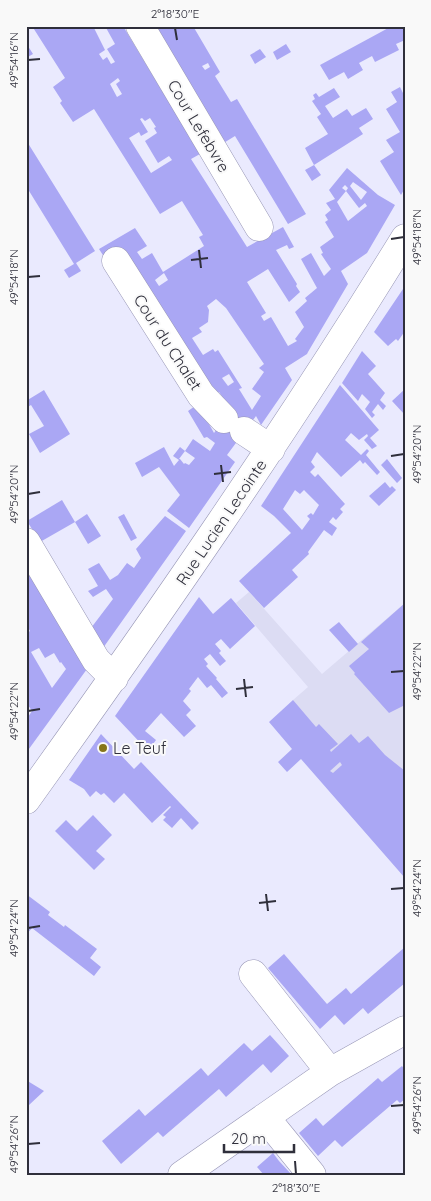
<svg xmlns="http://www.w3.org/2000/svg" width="431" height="1201" viewBox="0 0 431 1201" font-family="Quicksand,sans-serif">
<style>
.built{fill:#dcdcf3}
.building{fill:#aaa7f4;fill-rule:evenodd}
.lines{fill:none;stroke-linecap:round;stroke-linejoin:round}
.minor-casing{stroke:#9897b6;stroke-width:29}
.minor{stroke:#fff;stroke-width:28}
.ticks{fill:none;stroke:#2f2f3b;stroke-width:2}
.poi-dot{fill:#867519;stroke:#f9f9f9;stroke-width:2}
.labels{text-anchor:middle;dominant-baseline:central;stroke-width:4;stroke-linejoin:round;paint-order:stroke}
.street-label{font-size:16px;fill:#2f2f3b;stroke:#f9f9f9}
.poi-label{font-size:16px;fill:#2f2f3b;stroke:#f9f9f9;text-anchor:start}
.neatline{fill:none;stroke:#2f2f3b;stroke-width:2}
.ticks-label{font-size:12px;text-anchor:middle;fill:#2f2f3b}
</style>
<rect width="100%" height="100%" fill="#eaeafe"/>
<path class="built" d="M249,592L322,674L405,603V878L322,782L293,700L308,687L236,603Z"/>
<path class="building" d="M32,26H93L105,50L99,54L103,60L107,57L111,64L115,62L107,49L115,44L105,26H123L200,154L191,159L247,247L283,227L294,247L289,249L287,245L276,250L297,284L296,286L300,292L289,302L268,269L247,282L266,313L261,316L264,321L271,317L288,346L297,341L295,339L304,327L295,312L307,301L305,298L317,288L301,259L311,253L324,276L331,269L321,254L323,253L320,247L334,237L325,222L328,220L325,215L331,210L326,203L335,199L329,190L347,168L378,195L395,205L367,253L341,271L348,284L308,352L307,354L285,368L292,380L261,425L256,416L227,455L235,462L189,528L167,511L180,495L159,467L142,477L135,463L164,447L174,466L179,460L173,456L180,447L185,451L179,459H180L184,464L185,463L189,465L195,458L185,451L193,439L210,451L215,443L207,437L204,438L188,411L198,404L214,433L226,416L223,398L219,392L213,395L108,263L99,249L135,228L147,246L137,252L142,259L152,253L163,272L204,246L199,237L203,235L182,201L160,214L94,109L73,122L60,103L62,101L53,87L65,78ZM118,78L120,81L116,84L122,94L117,97L110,84ZM142,118L145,121L150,118L156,127L154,128L157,133L145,141L158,163L169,156L172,160L151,173L129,138L139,132L141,136L148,132L140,119ZM353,182L367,192L361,200L350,186ZM345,185L348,188L346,191L359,208L365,203L367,206L348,221L337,202L346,191L342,188ZM164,273L168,280L159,286L155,280ZM216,299L226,308L264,364L259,368L264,372L252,389L261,396L252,410L239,389L242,388L218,350L215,352L213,349L203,355L192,338L202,332L199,328L208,322L209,310L207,306ZM229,374L234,382L228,386L222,378Z
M151,26H193L220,72L215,76L231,102L237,99L306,214L288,224L235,136L222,144ZM208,63L210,67L205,70L202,66Z
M392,26H405V40L396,44L399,50L375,62L372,56L359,63L363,70L348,79L344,72L329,80L320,65Z
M26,43L33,54L26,58Z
M286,44L291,52L277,60L273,52Z
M260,49L266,57L255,64L250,55Z
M400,87L405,97V188L401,195L380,161L394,152L386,140L400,132L386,109L397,102L391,92Z
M334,88L340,97L325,106L333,118L347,109L352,116L366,108L373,119L359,128L363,134L314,165L305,148L328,134L317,117L321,114L312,101L315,99L313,95L316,93L319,97Z
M26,140L95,251L76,263L81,271L69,278L64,270L74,264L26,186Z
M314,165L321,175L312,181L305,170Z
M405,286V331L398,341L396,339L388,346L374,332Z
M362,351L376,366L368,374L385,393L380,400L386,406L383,410L378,404L372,412L375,415L372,418L365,409L370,402L362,394L358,401L342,383Z
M340,385L379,430L370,438L377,446L372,449L364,440L368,436L367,434L359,440L351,433L345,440L361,455L367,449L369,451L366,455L380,472L377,475L365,462L363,464L360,460L341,477L317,452L311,462L315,467L310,472L315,477L318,474L345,504L340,509L343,512L336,520L333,517L329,522L337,528L332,536L324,530L308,552L309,554L292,570L298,577L264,608L239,581L291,533L274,516L261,506ZM295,490L300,494L304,490L319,505L313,515L311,513L307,516L310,519L302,530L283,509Z
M405,389V415L392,401Z
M44,390L70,434L40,453L29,434L44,426L31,405L26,408V401Z
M387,459L402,478L397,483L381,465Z
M385,482L390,488L392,486L396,490L379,506L369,496Z
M62,500L75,522L40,542L27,521Z
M87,514L101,536L88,544L75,522Z
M124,514L137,538L131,541L118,517Z
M165,516L186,531L103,648L91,628L113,599L106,589L93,597L88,591L98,586L88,569L99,563L110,580L118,575L127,563L134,568L141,558L136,549Z
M26,567L87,669L26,753V720L32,711L26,702V634L30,631L26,624ZM39,648L45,658L54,653L60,663L61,662L66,669L52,688L31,652Z
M199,597L213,614L231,598L255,626L230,649L221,639L215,644L221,651L219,653L226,661L220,666L210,654L204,659L208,664L206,666L217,678L216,679L228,693L222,698L211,685L207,688L198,677L189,689L191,691L183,701L191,710L186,715L196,726L184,737L161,713L145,731L156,740L148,751L115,716Z
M405,603V705L389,713L354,674L355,673L349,666L369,649L361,642Z
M339,622L358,644L349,652L329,630Z
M293,700L316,727L319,724L338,744L330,750L331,752L351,734L359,743L368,736L385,755L405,771V878L301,759L287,772L278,762L292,749L269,722ZM340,762L342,765L333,773L330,771Z
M101,734L134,769L141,762L199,823L192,830L181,818L172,828L163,820L166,817L163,815L171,807L170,806L152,823L124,793L114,803L104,793L101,795L96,791L90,797L84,789L69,780Z
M93,815L112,835L96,851L105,859L94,870L55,831L66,820L77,831Z
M26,894L50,912L48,915L64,927L65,925L97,949L90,958L101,967L94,976L32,928L26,935Z
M405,947V983L368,1014L363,1008L344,1025L335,1015L320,1029L268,968L284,954L327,1004L346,988L351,994Z
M270,1035L289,1056L271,1073L263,1064L226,1097L219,1089L163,1137L158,1132L121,1164L102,1141L139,1109L145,1116L201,1068L208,1076L244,1043L252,1051Z
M402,1066L405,1070V1099L400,1103L397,1100L342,1147L335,1140L318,1156L299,1133L316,1118L323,1126L378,1078L382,1082Z
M26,1080L44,1091L29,1105L26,1103Z
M273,1153L279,1161L292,1175H264L257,1167Z"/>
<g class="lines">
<defs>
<path id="minor" d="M140,26L259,227
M116,261L201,395L224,419
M244,431L271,449
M26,542L96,660L114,678
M26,800C158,616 287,430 405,238
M253,974L330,1072
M265,1117L312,1175
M182,1175L330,1072L405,1030"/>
</defs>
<use href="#minor" class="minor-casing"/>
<use href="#minor" class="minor"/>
</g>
<path class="ticks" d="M175,28L177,40M28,60L40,59M391,239L404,237M199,250L201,268M191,260L208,258M28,277L40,276M391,456L404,454M221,465L223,482M214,474L231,472M28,494L40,492M391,672L404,671M244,679L246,697M236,689L253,687M28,711L40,709M391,889L404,888M266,894L268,911M259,903L276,901M28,928L40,926M391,1106L404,1105M28,1144L40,1143M295,1161L296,1174"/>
<circle class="poi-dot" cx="103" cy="748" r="5"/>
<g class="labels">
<g class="street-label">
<text transform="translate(199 126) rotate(59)">Cour Lefebvre</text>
<text transform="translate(168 342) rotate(57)">Cour du Chalet</text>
<text transform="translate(221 522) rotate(-56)">Rue Lucien Lecointe</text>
</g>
<g class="poi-label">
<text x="113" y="748">Le Teuf</text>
</g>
</g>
<rect width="431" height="1201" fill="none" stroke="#f9f9f9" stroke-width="55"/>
<path d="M224 1144v8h70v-8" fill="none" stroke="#2f2f3b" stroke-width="2.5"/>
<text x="231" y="1144" font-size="15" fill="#2f2f3b" stroke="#f9f9f9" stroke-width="4" paint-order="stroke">20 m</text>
<rect x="28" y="28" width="376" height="1146" class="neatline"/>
<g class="ticks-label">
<text x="175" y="18">2°18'30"E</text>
<text transform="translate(14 60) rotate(-90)" y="4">49°54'16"N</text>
<text transform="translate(417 237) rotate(-90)" y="4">49°54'18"N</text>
<text transform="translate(14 277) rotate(-90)" y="4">49°54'18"N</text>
<text transform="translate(417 454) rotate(-90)" y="4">49°54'20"N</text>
<text transform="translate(14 494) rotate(-90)" y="4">49°54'20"N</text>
<text transform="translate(417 671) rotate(-90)" y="4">49°54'22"N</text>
<text transform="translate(14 711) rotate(-90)" y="4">49°54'22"N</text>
<text transform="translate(417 888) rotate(-90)" y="4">49°54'24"N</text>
<text transform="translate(14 928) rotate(-90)" y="4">49°54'24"N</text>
<text transform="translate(417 1105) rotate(-90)" y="4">49°54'26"N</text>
<text transform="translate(14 1144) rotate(-90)" y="4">49°54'26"N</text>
<text x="296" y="1192">2°18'30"E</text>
</g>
</svg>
